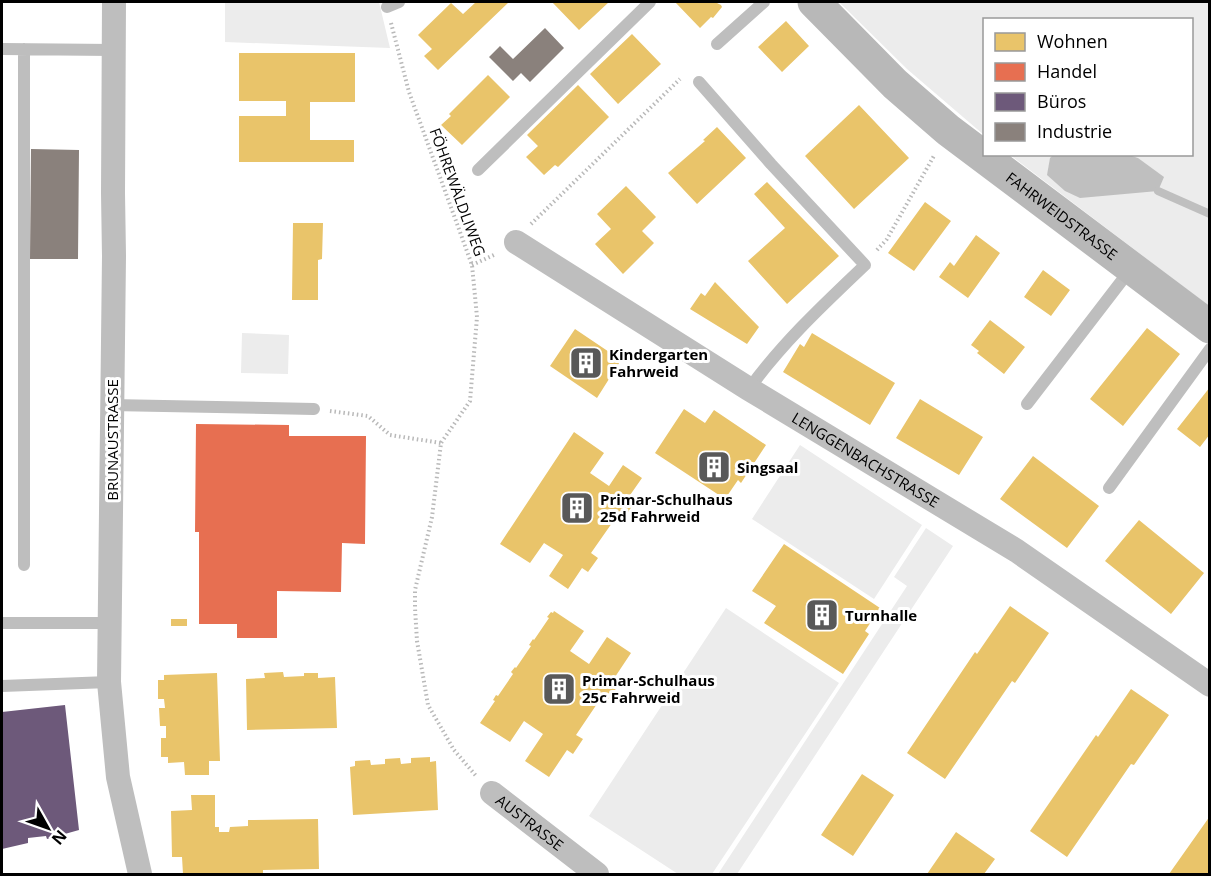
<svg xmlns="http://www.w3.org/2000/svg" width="1211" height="876" viewBox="0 0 1211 876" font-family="'Open Sans',sans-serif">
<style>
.green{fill:#ececec}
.water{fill:#bfbfbf}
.homes{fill:#e9c46a}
.shops{fill:#e76f51}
.offices{fill:#6d597a}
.industry{fill:#8a817c}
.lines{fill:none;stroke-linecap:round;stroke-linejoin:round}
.stream{stroke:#bfbfbf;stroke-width:8}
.path{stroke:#b9b9b9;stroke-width:4;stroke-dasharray:1.5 3;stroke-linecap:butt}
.lane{stroke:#bebebe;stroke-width:12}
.street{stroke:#bebebe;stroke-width:24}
.secondary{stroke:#b8b8b8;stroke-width:33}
.labels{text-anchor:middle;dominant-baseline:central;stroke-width:6;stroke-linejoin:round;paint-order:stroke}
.street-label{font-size:15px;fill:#000;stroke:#fff}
.poi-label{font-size:15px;font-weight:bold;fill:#000;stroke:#fff;text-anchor:start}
</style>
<rect width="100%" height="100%" fill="#fff"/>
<path class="green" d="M225,2H379L390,48L225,42Z
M839,2H1209V306L1010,155L1192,154V20H984V135L907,69Z
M242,333L289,335L288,374L241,373Z
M800,445L922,525L874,599L752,519Z
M926,528L953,546L737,874H718L907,586L894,577Z
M726,608L839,683L712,874H678L589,816Z"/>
<path class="water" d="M1129,155L1138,158L1164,177L1158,191L1080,198L1065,191L1047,175L1050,158L1053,155Z"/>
<path class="homes" d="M476,2H509L438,70L424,56L432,49L418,35L451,3L463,14Z
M552,2H609L579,30Z
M675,2H715L721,5L722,7L713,18L711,17L700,28Z
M786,21L809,46L782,72L758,47Z
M632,34L661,64L618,104L590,74Z
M239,53H355V102H310V140H354V162H239V116H286V101H239Z
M488,75L510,97L462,145L441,125L451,116L449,114Z
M578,85L609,117L558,167L555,165L544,175L526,157L538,146L527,135Z
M859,105L909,158L854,209L805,156Z
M717,127L746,158L697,204L668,173L705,141L703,140Z
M767,182L839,256L787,304L748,261L785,228L754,194Z
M626,186L656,217L642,231L654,243L623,274L595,244L611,229L597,214Z
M925,202L951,221L914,271L888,253Z
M293,223H323L322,259L318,260V300H292Z
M976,235L1000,253L968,298L939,277L950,262L954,266Z
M1043,270L1070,290L1051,316L1024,297Z
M715,282L759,327L747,344L690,309L701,293L705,296Z
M990,320L1025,347L1004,374L977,353L979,351L971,345Z
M1147,328L1180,354L1123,426L1090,399Z
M575,329L621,360L597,398L550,366Z
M812,333L895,383L870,425L783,372L800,344L804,347Z
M1210,387V434L1200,447L1177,429Z
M920,399L983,437L959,475L896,438Z
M684,409L705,423L714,410L766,445L741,483L738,480L725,499L655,453Z
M574,432L604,453L590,473L609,486L623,465L642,478L628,498L634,503L625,517L619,513L591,553L598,558L588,572L582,568L568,589L549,576L563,555L544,543L530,563L500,544Z
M1033,456L1099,506L1067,548L1000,499Z
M1139,520L1204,573L1171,614L1105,561Z
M784,544L880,608L865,631L869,634L843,674L764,623L776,606L752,591Z
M1010,606L1049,633L1015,683L1012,681L945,779L907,753L975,652L977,654Z
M554,611L584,631L570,651L589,664L607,637L631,653L613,680L619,684L609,699L603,695L576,735L583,739L573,754L567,750L549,777L525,761L543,734L524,721L510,742L480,723L495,701L493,700L496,695L498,696L513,674L511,672L515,667L516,668L531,646L529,645L533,639L534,640L549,618L547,617L551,612L553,613Z
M171,619H187V626H171Z
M283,672L284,677L304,676V673H318V678L335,677L337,728L247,730L246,679L265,678L264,673Z
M217,673L220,761H209V775H185L184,762L168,763V757H161V738H166V726H160L159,708H165L164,699H158V680H164V675Z
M1131,689L1169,715L1134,765L1131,764L1067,857L1030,831L1096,735L1098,737Z
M430,757V762L436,761L438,810L353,815L350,767L355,766V761L370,760L371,765L385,764V759L400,758L401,764L411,763V758Z
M862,774L894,795L853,856L821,835Z
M191,795H215V827H219V832H229L230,827L248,826V820L318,819L319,869L263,870V874H183L182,857H172L171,811L192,810Z
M1210,816V874H1169Z
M956,832L995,859L984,874H927Z"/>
<path class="shops" d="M196,424L289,425V436H366L365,544L342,543L341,592L277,591V638H237V624H199V532H195Z"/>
<path class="offices" d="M65,705L79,830L47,839L46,836L28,838V843L2,849V712Z"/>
<path class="industry" d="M545,28L564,48L530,82L521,73L513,81L489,57L500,46L513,59Z
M31,149L79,150L78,259H30Z"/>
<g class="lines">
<path class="stream" d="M1158,191L1210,214"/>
<path class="path" d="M391,23L409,92L472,265L477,317L470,401L441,443L432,517L415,590V608L417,641L428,705L454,750L477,777
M531,224L680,79
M877,250L887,239L935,154
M472,265L496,254
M330,411L368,416L390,435L441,443"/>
<path class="lane" d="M387,7L399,2
M717,44L764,2
M2,49L114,50
M24,49V565
M699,82L771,164L865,265C824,304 782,343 749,389
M478,170L650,2
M1027,404L1130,270
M111,405L314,409
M1109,488L1210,349
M2,623H109
M2,686L109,682"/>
<g class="street">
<path d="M114,2L113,193L114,256L109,682L118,777L140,874"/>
<path id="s1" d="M516,242L749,389L1017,551L1210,685"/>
<path id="s2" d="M492,793L597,874"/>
</g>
<path class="secondary" id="s3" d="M814,2L895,84L948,130L1210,327"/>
</g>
<defs>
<symbol id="building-square" viewBox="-11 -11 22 22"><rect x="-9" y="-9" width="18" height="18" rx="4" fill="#595959" stroke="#fff"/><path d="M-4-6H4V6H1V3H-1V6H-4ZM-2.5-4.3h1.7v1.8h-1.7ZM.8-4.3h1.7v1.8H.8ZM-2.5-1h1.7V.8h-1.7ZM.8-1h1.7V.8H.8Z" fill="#fff"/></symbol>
</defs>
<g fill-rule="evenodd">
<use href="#building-square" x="567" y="344" width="38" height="38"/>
<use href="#building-square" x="695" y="448" width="38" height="38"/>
<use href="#building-square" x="558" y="489" width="38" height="38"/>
<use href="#building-square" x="803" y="596" width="38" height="38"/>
<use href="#building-square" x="540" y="670" width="38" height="38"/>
</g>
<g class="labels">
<g class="street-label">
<text transform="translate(458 192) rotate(70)">FÖHREWÄLDLIWEG</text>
<text stroke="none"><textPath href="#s3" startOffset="328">FAHRWEIDSTRASSE</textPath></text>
<text transform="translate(112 440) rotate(-90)">BRUNAUSTRASSE</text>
<text stroke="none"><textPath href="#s1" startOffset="412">LENGGENBACHSTRASSE</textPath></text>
<text stroke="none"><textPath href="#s2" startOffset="48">AUSTRASSE</textPath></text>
</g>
<g class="poi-label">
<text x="609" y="354">Kindergarten<tspan x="609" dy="17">Fahrweid</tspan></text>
<text x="737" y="467">Singsaal</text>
<text x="600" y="499">Primar-Schulhaus<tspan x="600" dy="17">25d Fahrweid</tspan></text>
<text x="845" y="615">Turnhalle</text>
<text x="582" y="680">Primar-Schulhaus<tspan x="582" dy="17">25c Fahrweid</tspan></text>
</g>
</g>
<rect width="1211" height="876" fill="none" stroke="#000000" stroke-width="6"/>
<rect x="983" y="18" width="210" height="138" fill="#ffffff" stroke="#999999" stroke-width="1.5"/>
<rect x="995" y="33" width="30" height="18" fill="#e9c46a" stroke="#999999" stroke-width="1.5"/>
<text x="1037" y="48" font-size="18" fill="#000000">Wohnen</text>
<rect x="995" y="63" width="30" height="18" fill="#e76f51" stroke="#999999" stroke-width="1.5"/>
<text x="1037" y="78" font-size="18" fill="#000000">Handel</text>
<rect x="995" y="93" width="30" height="18" fill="#6d597a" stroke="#999999" stroke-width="1.5"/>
<text x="1037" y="108" font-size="18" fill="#000000">Büros</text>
<rect x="995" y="123" width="30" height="18" fill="#8a817c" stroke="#999999" stroke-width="1.5"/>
<text x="1037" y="138" font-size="18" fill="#000000">Industrie</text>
<g transform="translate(48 828) rotate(130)" stroke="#ffffff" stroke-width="4.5" paint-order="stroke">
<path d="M0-4.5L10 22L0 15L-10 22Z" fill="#000000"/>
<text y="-9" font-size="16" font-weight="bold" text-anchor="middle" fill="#000000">N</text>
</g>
</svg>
